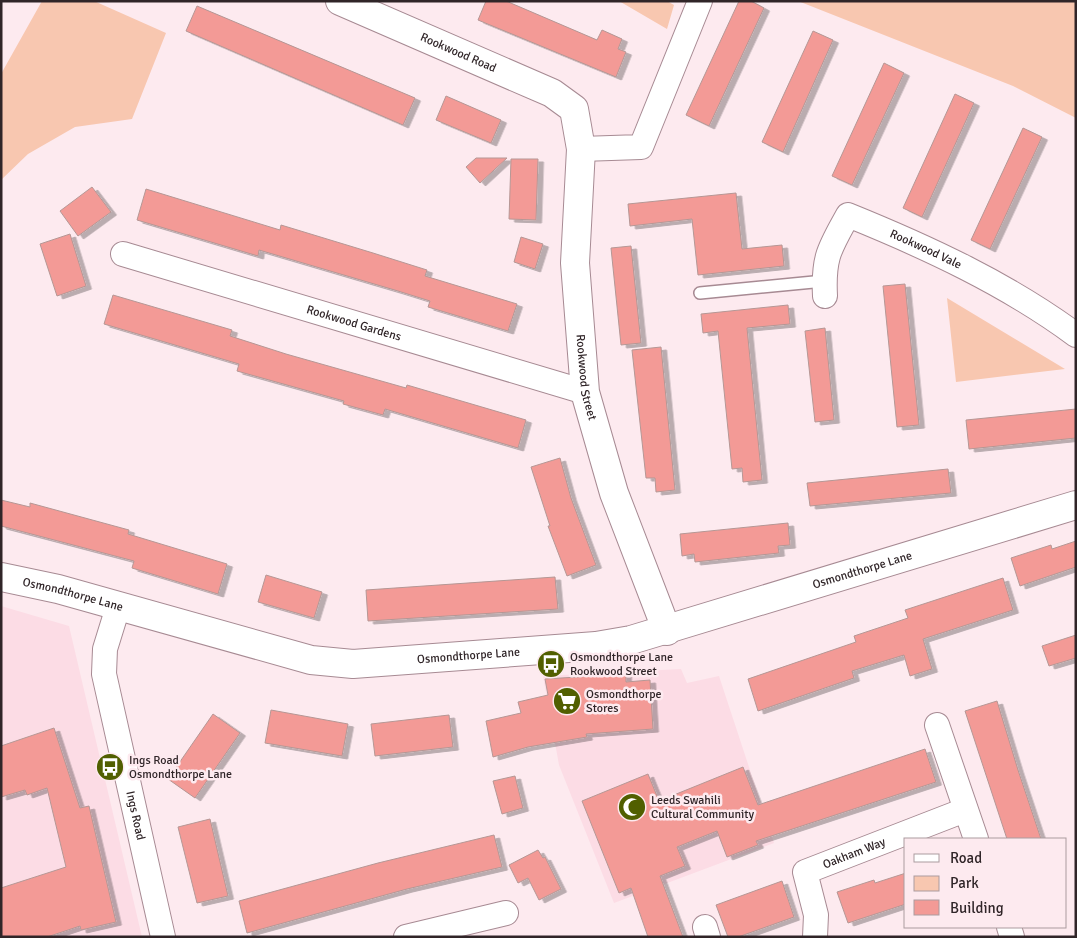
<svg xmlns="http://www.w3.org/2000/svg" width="1077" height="938" viewBox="0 0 1077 938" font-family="Signika,sans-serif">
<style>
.built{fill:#fcdce5}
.green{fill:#f8c7b0}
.building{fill:#f39a96;stroke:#b59795;filter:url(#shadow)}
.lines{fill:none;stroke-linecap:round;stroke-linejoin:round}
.lane-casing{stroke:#a78a93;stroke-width:14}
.street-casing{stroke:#a78a93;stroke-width:26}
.secondary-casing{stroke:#a78a93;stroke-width:30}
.lane{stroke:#fff;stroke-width:11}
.street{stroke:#fff;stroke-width:24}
.secondary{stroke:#fff;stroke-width:28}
.labels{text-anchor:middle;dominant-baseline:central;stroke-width:5;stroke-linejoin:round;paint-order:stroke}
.street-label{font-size:12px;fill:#302528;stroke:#fdeaef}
.poi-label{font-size:12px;fill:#302528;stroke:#fdeaef;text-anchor:start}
</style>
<defs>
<filter id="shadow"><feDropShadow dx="5.5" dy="3" stdDeviation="0" flood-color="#0004"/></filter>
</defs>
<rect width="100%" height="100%" fill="#fdeaef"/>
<path class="built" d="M1,606L69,626L142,937H1Z
M681,669L687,683L719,676L774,843L614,903L559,765L543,676Z"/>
<path class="green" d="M42,1H94L166,33L132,119L75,127L28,154L1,180V74Z
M619,1H667L674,5L667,29Z
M798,1H1076V118L1013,86Z
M947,298L1065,369L956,382Z"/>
<path class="building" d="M486,1H506L597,40L602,30L622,39L618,49L626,52L616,77L478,20Z
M739,1H751L764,8L709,126L686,115Z
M197,6L415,98L403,125L186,31Z
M813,31L833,40L783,152L762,142Z
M884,63L904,73L852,185L832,176Z
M955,94L974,103L922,217L903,208Z
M446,96L501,120L491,143L436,120Z
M1023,128L1042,137L990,249L971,240Z
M476,158H507L480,183L466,167Z
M511,159H538L536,220L509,219Z
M92,187L111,212L78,236L60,211Z
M146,189L280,230L281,225L373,253L427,270L425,276L517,304L508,331L428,307L430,301L398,291L259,250L258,256L137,220Z
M736,193L742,249L782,245L784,266L698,275L692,219L630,226L628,204Z
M70,234L86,286L57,296L40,244Z
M521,237L543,244L535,269L514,262Z
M631,246L641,343L621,345L611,248Z
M905,284L919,425L897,427L883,286Z
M113,295L232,330L230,336L286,354L406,388L407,385L526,420L518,448L385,409L383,415L343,404L344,401L237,371L239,364L104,324Z
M788,305L790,324L747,328L762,480L743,482L742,468L732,469L718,331L703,333L701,314Z
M825,328L834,420L815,422L805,331Z
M661,347L675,490L656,492L655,478H646L632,350Z
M1076,409V438L969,449L966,420Z
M560,458L571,498L596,565L567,576L548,526H550L531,467Z
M948,469L951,493L810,506L807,483Z
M1,500L30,507V503L129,530L128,534L227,564L218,594L132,568L134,561L1,526Z
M788,523L790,545L778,546L779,553L695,562L694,554L682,556L680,534Z
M1076,541V567L1020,586L1011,558L1051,545L1052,549Z
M266,575L322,592L314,618L258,602Z
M555,577L558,609L368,621L366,590Z
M1003,578L1013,610L923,639L932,669L910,676L904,655L852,671L854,678L758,711L748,679L856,642L854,636L908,618L905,610Z
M1076,635V658L1049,666L1042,646Z
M626,674V682L650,680L653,729L586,734L587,737L528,747L493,757L486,721L521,713L518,702L548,695L545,679Z
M997,701L1018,770L1041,839H1007L965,711Z
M271,710L348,724L342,756L265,743Z
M213,714L240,733L195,798L168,779Z
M449,715L453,747L375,756L371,724Z
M54,728L80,808L89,806L116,922L81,930L80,926L47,937H1V888L66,867L47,788L27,795L25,790L1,797V746Z
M925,749L936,782L756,841L758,845L727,857L717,831L677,847L685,866L660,876L683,937H648L631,888L619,893L582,801L648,774L659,801L743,767L758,805Z
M515,776L523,808L502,814L493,781Z
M210,819L228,896L197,903L178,827Z
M494,835L502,867L407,889L247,933L239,901L378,863Z
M538,850L543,858L545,857L561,889L539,900L528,878L518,883L509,865Z
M906,873V904L848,923L837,892L874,880L875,883Z
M782,881L794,917L738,937H728L716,905Z"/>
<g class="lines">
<defs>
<path id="lane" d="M700,293L824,281"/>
<g id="street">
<path d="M581,149L641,147L700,1"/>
<path id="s1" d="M123,254L585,392"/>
<path id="s2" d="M825,296C823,256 830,248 848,215C927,247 1007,284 1076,335"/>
<path id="s3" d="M118,607L105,649L104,674L163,937"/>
<path d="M937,725L976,839"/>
<path d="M705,927L708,937"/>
<path d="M1009,927L1012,937"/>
<path d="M406,937L506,913"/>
<path id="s4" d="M815,937L816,915L805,872L965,810"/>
</g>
<g id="secondary">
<path id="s5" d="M340,1L552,93L574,109L581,149L575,263L585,392L614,493L667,631"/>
<path id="s6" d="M1,577L58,589L311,660L353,664L596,646L631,640L1076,505"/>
</g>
</defs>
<use href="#lane" class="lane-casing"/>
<use href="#street" class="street-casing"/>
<use href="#secondary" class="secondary-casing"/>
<use href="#lane" class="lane"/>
<use href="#street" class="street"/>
<use href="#secondary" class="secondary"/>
</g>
<defs>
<symbol id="bus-disc" viewBox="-11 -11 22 22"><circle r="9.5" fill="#515f00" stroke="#fdeaef"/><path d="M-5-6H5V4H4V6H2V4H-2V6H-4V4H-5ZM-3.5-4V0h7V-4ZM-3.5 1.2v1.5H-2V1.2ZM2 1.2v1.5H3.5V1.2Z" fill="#fff"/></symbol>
<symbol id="supermarket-disc" viewBox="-11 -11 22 22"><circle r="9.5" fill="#515f00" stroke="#fdeaef"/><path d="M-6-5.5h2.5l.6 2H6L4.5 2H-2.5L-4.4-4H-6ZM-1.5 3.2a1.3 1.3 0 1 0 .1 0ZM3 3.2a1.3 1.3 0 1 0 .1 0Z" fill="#fff"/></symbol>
<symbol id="mosque-disc" viewBox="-11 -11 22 22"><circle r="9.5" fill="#515f00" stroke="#fdeaef"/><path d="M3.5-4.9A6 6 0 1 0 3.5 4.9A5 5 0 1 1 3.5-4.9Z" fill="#fff"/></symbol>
</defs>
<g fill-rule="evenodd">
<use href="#bus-disc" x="535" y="648" width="32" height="32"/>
<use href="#supermarket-disc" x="551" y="685" width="32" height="32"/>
<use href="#bus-disc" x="94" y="751" width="32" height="32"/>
<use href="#mosque-disc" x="616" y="791" width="32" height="32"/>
</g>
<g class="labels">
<g class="street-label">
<text stroke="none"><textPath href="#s5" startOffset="129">Rookwood Road</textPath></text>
<text stroke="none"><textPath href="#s2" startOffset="171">Rookwood Vale</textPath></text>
<text stroke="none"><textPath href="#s1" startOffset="241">Rookwood Gardens</textPath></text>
<text stroke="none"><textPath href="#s5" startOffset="528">Rookwood Street</textPath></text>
<text stroke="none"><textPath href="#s6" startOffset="884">Osmondthorpe Lane</textPath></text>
<text stroke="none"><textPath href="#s6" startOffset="74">Osmondthorpe Lane</textPath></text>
<text stroke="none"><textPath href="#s6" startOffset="479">Osmondthorpe Lane</textPath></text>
<text stroke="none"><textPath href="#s3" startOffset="214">Ings Road</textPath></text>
<text stroke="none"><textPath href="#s4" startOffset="119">Oakham Way</textPath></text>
</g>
<g class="poi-label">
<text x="570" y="657">Osmondthorpe Lane<tspan x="570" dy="14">Rookwood Street</tspan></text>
<text x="586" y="694">Osmondthorpe<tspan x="586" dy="14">Stores</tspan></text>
<text x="129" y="760">Ings Road<tspan x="129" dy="14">Osmondthorpe Lane</tspan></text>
<text x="651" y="800">Leeds Swahili<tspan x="651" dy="14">Cultural Community</tspan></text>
</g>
</g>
<rect width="1077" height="938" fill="none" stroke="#302528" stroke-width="5"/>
<rect x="904" y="838" width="162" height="90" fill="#fdeaef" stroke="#ab9b9f"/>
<rect x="914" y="854" width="25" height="8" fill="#ffffff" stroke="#ab9b9f"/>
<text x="950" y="863" font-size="15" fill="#302528">Road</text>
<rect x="914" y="876" width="25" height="15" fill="#f8c7b0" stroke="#ab9b9f"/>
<text x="950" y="888" font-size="15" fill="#302528">Park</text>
<rect x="914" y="900" width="25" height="15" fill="#f39a96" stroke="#ab9b9f"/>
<text x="950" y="913" font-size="15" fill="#302528">Building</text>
</svg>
